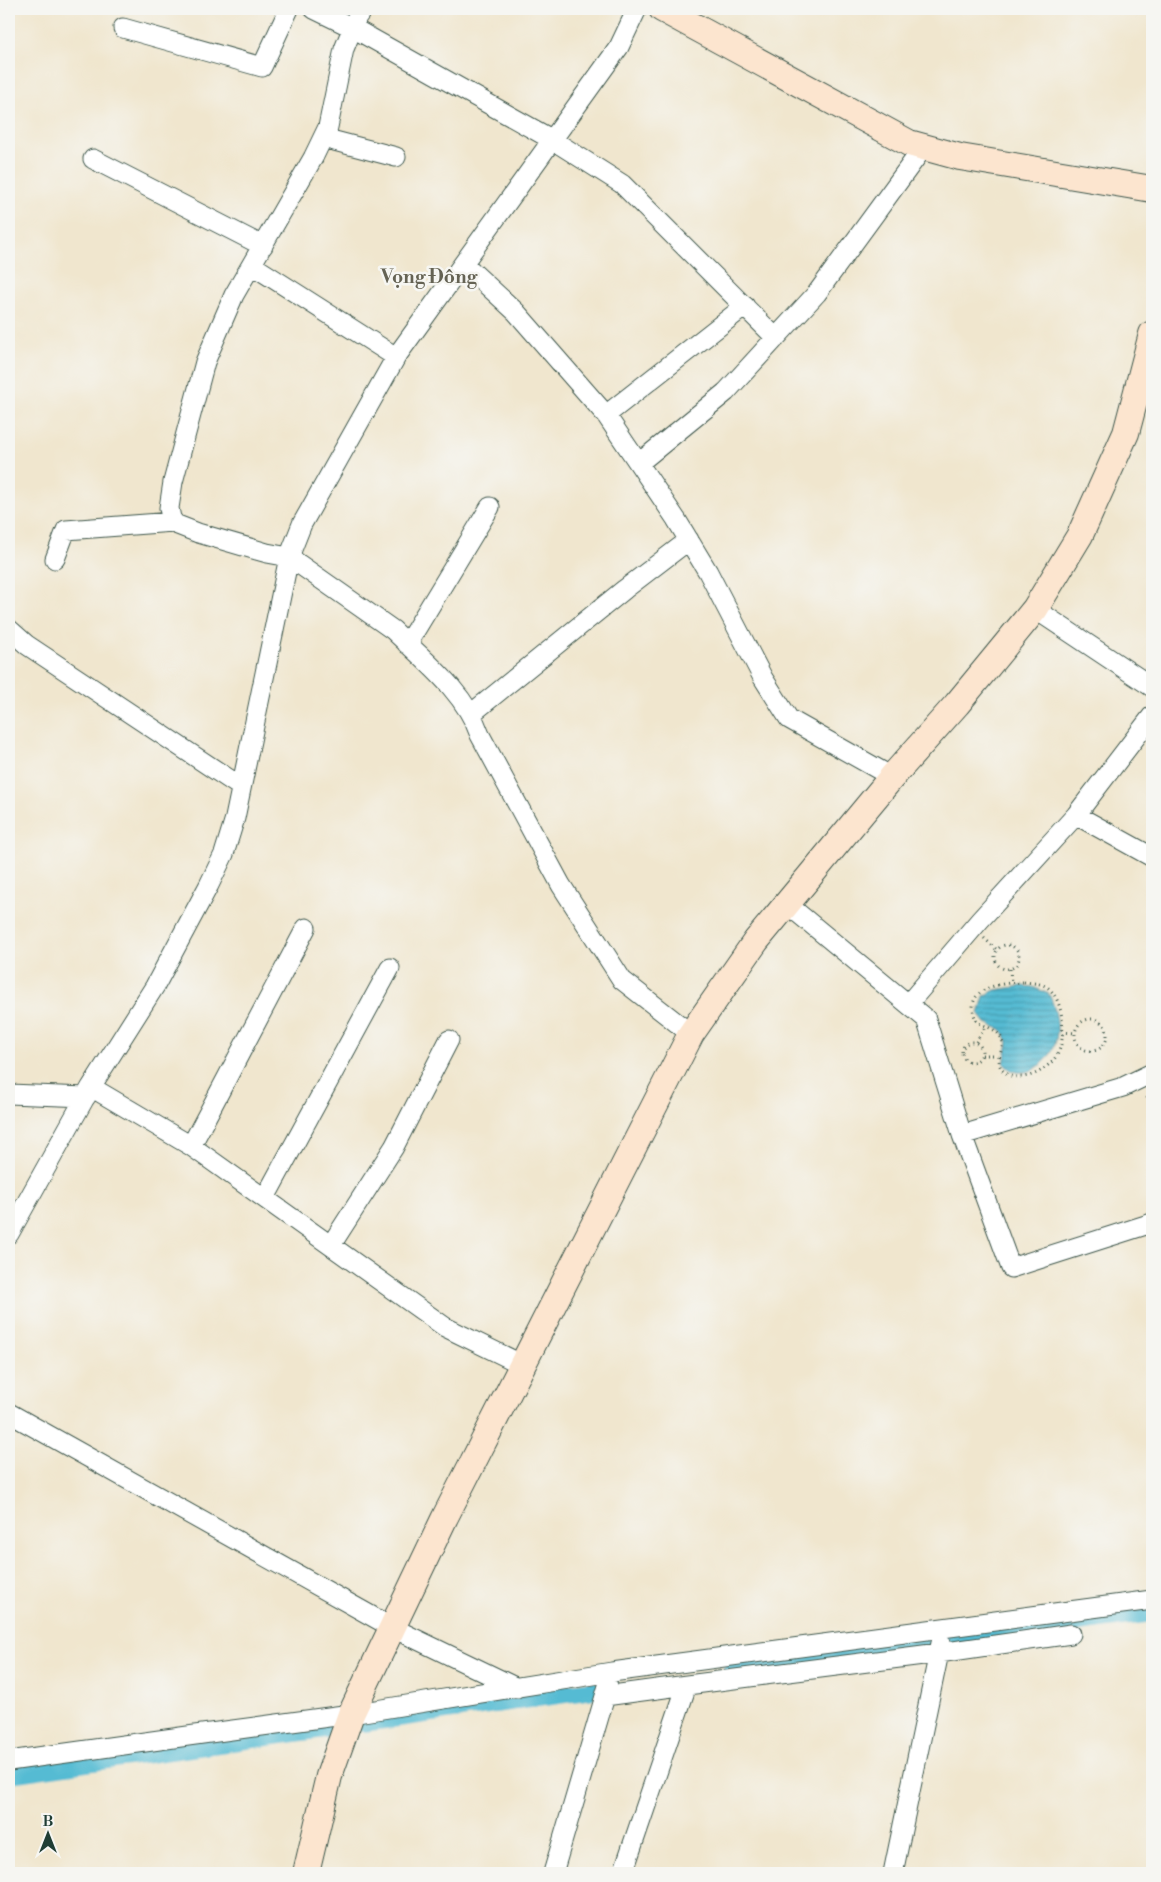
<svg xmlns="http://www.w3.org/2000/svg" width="1161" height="1882" viewBox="0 0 1161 1882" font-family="'Libre Bodoni',serif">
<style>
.water{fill:url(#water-rules);stroke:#3a7c84}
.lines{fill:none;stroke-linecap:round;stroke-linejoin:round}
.canal{stroke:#55bbd3;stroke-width:18}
.street-casing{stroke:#3e564b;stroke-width:21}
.secondary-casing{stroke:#3e564b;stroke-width:28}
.path{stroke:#3e564b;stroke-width:3;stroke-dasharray:1 4;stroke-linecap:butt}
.street{stroke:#fff;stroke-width:19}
.secondary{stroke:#fce5cf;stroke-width:26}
.labels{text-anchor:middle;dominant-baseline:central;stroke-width:5;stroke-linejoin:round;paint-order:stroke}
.quarter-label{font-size:19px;font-weight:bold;fill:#656354;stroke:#f6f6f2}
</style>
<defs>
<pattern id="water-rules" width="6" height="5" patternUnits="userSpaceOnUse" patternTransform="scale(1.25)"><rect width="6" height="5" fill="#55bbd3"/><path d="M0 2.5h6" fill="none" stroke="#4699ac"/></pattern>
</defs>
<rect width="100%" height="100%" fill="#f6f6f2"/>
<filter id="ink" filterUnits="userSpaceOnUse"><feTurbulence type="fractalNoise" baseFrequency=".02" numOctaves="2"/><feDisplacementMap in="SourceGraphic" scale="10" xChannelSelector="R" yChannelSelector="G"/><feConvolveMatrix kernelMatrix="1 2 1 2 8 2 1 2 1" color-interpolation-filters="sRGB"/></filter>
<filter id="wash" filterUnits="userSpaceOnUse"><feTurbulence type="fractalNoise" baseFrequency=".0096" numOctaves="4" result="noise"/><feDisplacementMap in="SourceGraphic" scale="20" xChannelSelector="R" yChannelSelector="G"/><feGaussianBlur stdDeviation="1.12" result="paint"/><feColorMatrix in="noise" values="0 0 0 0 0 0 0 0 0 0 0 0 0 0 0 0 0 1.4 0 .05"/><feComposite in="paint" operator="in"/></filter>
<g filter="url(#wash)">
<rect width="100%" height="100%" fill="#f0e6ce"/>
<path class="water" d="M1022,986L1033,987L1049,994C1056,1009 1060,1027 1055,1044C1049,1065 1021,1084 1004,1064L1008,1042L1004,1033L1000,1029L986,1023L979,1014L984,996L995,990Z"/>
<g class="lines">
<path class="canal" d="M732,1670L1152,1613
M363,1723L593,1690
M9,1774L331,1728"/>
</g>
</g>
<g filter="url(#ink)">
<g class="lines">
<defs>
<path id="street" d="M314,9L353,28L551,139L622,184L776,338
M363,9L357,17L344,49L328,127L313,158L234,295L205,362L173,482L169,508L171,518L175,524L198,533L267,553L289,557L393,630C425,661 465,692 480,735L561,885L622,980L691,1034
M123,28L262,67L289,9
M323,138L396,157
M93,159L263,246
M464,264L516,312L606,415L676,519L708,572L763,678L789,719L892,777
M252,265L396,357
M606,415L745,306
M639,463L726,392L817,293L923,148
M55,559L66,530L173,522
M1035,609L1152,687
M9,629L27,645L241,787
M407,644L490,507
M471,714L625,589L689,540
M1076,815L1152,857
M787,904L926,1019L962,1135L1011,1268L1152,1223
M908,1004L980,920L1076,815L1152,716
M91,1087L191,1146L445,1327L523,1365
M9,1094L86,1097
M962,1135L1123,1087L1152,1073
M191,1146L306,928
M265,1198L390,968
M9,1234L91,1087L155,986L209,885L224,854L235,818L289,557L302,524L396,357L619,47L637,9
M331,1245L394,1147L449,1040
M9,1413L393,1628L517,1688
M687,1685L939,1653L1071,1634
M605,1696L687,1685L623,1873
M9,1761L195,1735L351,1714L612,1672L1152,1600
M553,1873L608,1686
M893,1873L941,1643"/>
<path id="secondary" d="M662,9L909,143L960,157L1152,189
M306,1873L329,1776L351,1714L445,1517L691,1034L756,941L892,777L957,704L1035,609L1080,535L1126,433L1152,334"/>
</defs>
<use href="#street" class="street-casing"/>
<use href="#secondary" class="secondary-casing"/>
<path class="path" d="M984,938L998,951
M995 957a12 12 0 1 1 24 0a12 12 0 1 1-24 0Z
M1010,969L1011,983
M1024,982C1032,983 1041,983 1047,987C1064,999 1067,1038 1057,1055C1049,1067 1036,1076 1022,1077C1017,1077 1011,1077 1007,1074C989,1062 1009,1047 1000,1036C996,1029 984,1026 977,1022C960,987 1001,983 1024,982Z
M1075 1035a16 16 0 1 1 32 0a16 16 0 1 1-32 0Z
M1062,1032L1075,1033
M962 1052a10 10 0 1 1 20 0a10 10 0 1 1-20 0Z
M976,1042L985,1027
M982,1055H999
M1147,1097L1152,1112"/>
<use href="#street" class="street"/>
<use href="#secondary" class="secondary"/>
</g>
</g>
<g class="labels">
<g class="quarter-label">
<text x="429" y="277">Vọng Đông</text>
</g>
</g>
<rect width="1161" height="1882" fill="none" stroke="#f6f6f2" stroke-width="30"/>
<g transform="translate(48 1834)" stroke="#f6f6f2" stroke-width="4" paint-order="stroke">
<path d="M0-4L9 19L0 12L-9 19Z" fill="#1f3d34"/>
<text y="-8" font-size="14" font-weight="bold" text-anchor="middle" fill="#1f3d34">B</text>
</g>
</svg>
